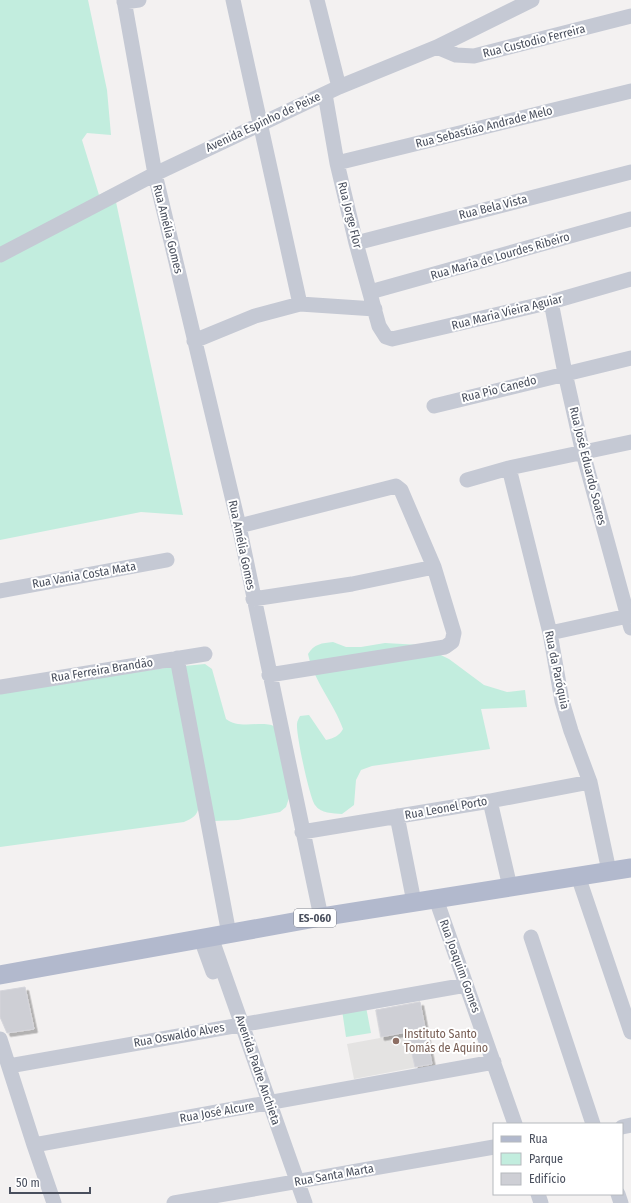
<svg xmlns="http://www.w3.org/2000/svg" width="631" height="1203" viewBox="0 0 631 1203" font-family="'Fira Sans Condensed',sans-serif">
<style>
.education{fill:#e4e3e2}
.green{fill:#c2edde}
.building{fill:#cecfd5;stroke:#d5d5db;filter:url(#shadow)}
.lines{fill:none;stroke-linecap:round;stroke-linejoin:round}
.minor{stroke:#c5c9d4;stroke-width:15}
.major{stroke:#b2b9cd;stroke-width:19}
.education-dot{fill:#8d6e63;stroke:#fff;stroke-width:1.5}
.labels{text-anchor:middle;dominant-baseline:central;stroke-width:4;stroke-linejoin:round;paint-order:stroke}
.shield{fill:#fff;stroke:#80848e;stroke-width:1}
.shield-label{font-size:11px;font-weight:bold;fill:#494f5d}
.street-label{font-size:12px;fill:#494f5d;stroke:#fff}
.education-label{font-size:12px;fill:#785e54;stroke:#fff;text-anchor:start}
</style>
<defs>
<filter id="shadow"><feDropShadow dx="3.5" dy="3.5" stdDeviation="0" flood-color="#0004"/></filter>
</defs>
<rect width="100%" height="100%" fill="#f3f1f1"/>
<path class="education" d="M420,1001L433,1064L354,1079L347,1044L380,1038L375,1010Z"/>
<path class="green" d="M0,0H88L107,90L111,135L87,133L82,140L99,195L113,188L183,515L141,512L0,540Z
M333,642L346,647H361L385,643L420,645L449,659L484,685L507,692L525,690L527,707L481,709L490,749L372,766L361,770L356,780L354,805L342,814C333,813 321,814 315,805C309,796 296,734 297,724C297,721 299,718 300,716L309,715L326,740C334,738 339,736 343,729C334,703 314,682 308,654C314,644 322,643 333,642Z
M205,664L212,669L226,719C241,731 267,718 276,728L290,795L286,807L280,812L238,820L214,821L184,666Z
M172,667L199,806C197,816 193,818 184,822L0,847V692Z
M366,1007L371,1033L346,1037L342,1010Z"/>
<path class="building" d="M25,987L34,1029L7,1033L0,1017V991Z
M420,1002L432,1064L415,1067L407,1032L381,1037L376,1010Z"/>
<g class="lines">
<path class="minor" d="M124,0L155,174L239,526L321,917
M233,0L300,304L375,309
M317,0L339,87
M124,2L139,0
M437,47L456,55L474,56L631,16
M325,94L337,163L356,243L379,326L386,337L392,339L551,302L631,279
M337,163L631,91
M356,243L631,172
M0,255L155,174L339,87L437,47L532,0
M370,292L631,219
M551,302L565,373L583,453L631,628
M194,341L255,316L300,304
M434,406L631,358
M509,468L550,633L562,701L571,731L590,782L609,871
M467,480L509,468L631,442
M239,526L396,486L401,490L434,567L454,633L452,642L445,647L269,675
M0,591L167,560
M253,599L352,584L434,567
M550,633L628,616
M177,658L229,934
M0,687L205,654
M490,801L510,887
M397,816L414,902
M302,832L490,801L590,782
M578,876L631,1032
M436,899L515,1124
M211,937L305,1203
M531,937L593,1124
M201,939L213,972
M0,1039L34,1145L54,1203
M9,1066L466,985
M622,1127L631,1125
M34,1145L494,1062
M538,1194L541,1203
M618,1194L621,1203
M174,1203L494,1147"/>
<path class="major" d="M0,975L321,917L631,868"/>
</g>
<circle class="education-dot" cx="396" cy="1041" r="4"/>
<g class="labels">
<rect class="shield" x="294" y="909" width="42" height="18" rx="3"/>
<g class="shield-label">
<text x="315" y="918">ES-060</text>
</g>
<g class="street-label">
<text transform="translate(534 41) rotate(-14)">Rua Custodio Ferreira</text>
<text transform="translate(263 122) rotate(-25)">Avenida Espinho de Peixe</text>
<text transform="translate(484 127) rotate(-14)">Rua Sebastião Andrade Melo</text>
<text transform="translate(493 207) rotate(-14)">Rua Bela Vista</text>
<text transform="translate(350 215) rotate(76)">Rua Jorge Flor</text>
<text transform="translate(168 229) rotate(76)">Rua Amélia Gomes</text>
<text transform="translate(500 256) rotate(-16)">Rua Maria de Lourdes Ribeiro</text>
<text transform="translate(507 312) rotate(-14)">Rua Maria Vieira Aguiar</text>
<text transform="translate(499 389) rotate(-14)">Rua Pio Canedo</text>
<text transform="translate(588 466) rotate(76)">Rua José Eduardo Soares</text>
<text transform="translate(242 545) rotate(78)">Rua Amélia Gomes</text>
<text transform="translate(84 575) rotate(-10)">Rua Vania Costa Mata</text>
<text transform="translate(102 670) rotate(-9)">Rua Ferreira Brandão</text>
<text transform="translate(557 670) rotate(78)">Rua da Paróquia</text>
<text transform="translate(446 808) rotate(-10)">Rua Leonel Porto</text>
<text transform="translate(460 966) rotate(70)">Rua Joaquim Gomes</text>
<text transform="translate(179 1035) rotate(-10)">Rua Oswaldo Alves</text>
<text transform="translate(258 1070) rotate(71)">Avenida Padre Anchieta</text>
<text transform="translate(217 1112) rotate(-10)">Rua José Alcure</text>
<text transform="translate(334 1175) rotate(-10)">Rua Santa Marta</text>
</g>
<g class="education-label">
<text x="404" y="1034">Instituto Santo<tspan x="404" dy="14">Tomás de Aquino</tspan></text>
</g>
</g>
<rect x="493" y="1123" width="130" height="72" fill="#ffffff" stroke="#b6b9be"/>
<rect x="501" y="1136" width="20" height="6" fill="#b2b9cd" stroke="#b6b9be"/>
<text x="529" y="1143" font-size="12" fill="#494f5d">Rua</text>
<rect x="501" y="1153" width="20" height="12" fill="#c2edde" stroke="#b6b9be"/>
<text x="529" y="1163" font-size="12" fill="#494f5d">Parque</text>
<rect x="501" y="1173" width="20" height="12" fill="#cecfd5" stroke="#b6b9be"/>
<text x="529" y="1183" font-size="12" fill="#494f5d">Edifício</text>
<path d="M10 1187v6h80v-6" fill="none" stroke="#494f5d" stroke-width="2"/>
<text x="16" y="1187" font-size="12" fill="#494f5d" stroke="#ffffff" stroke-width="3" paint-order="stroke">50 m</text>
</svg>
